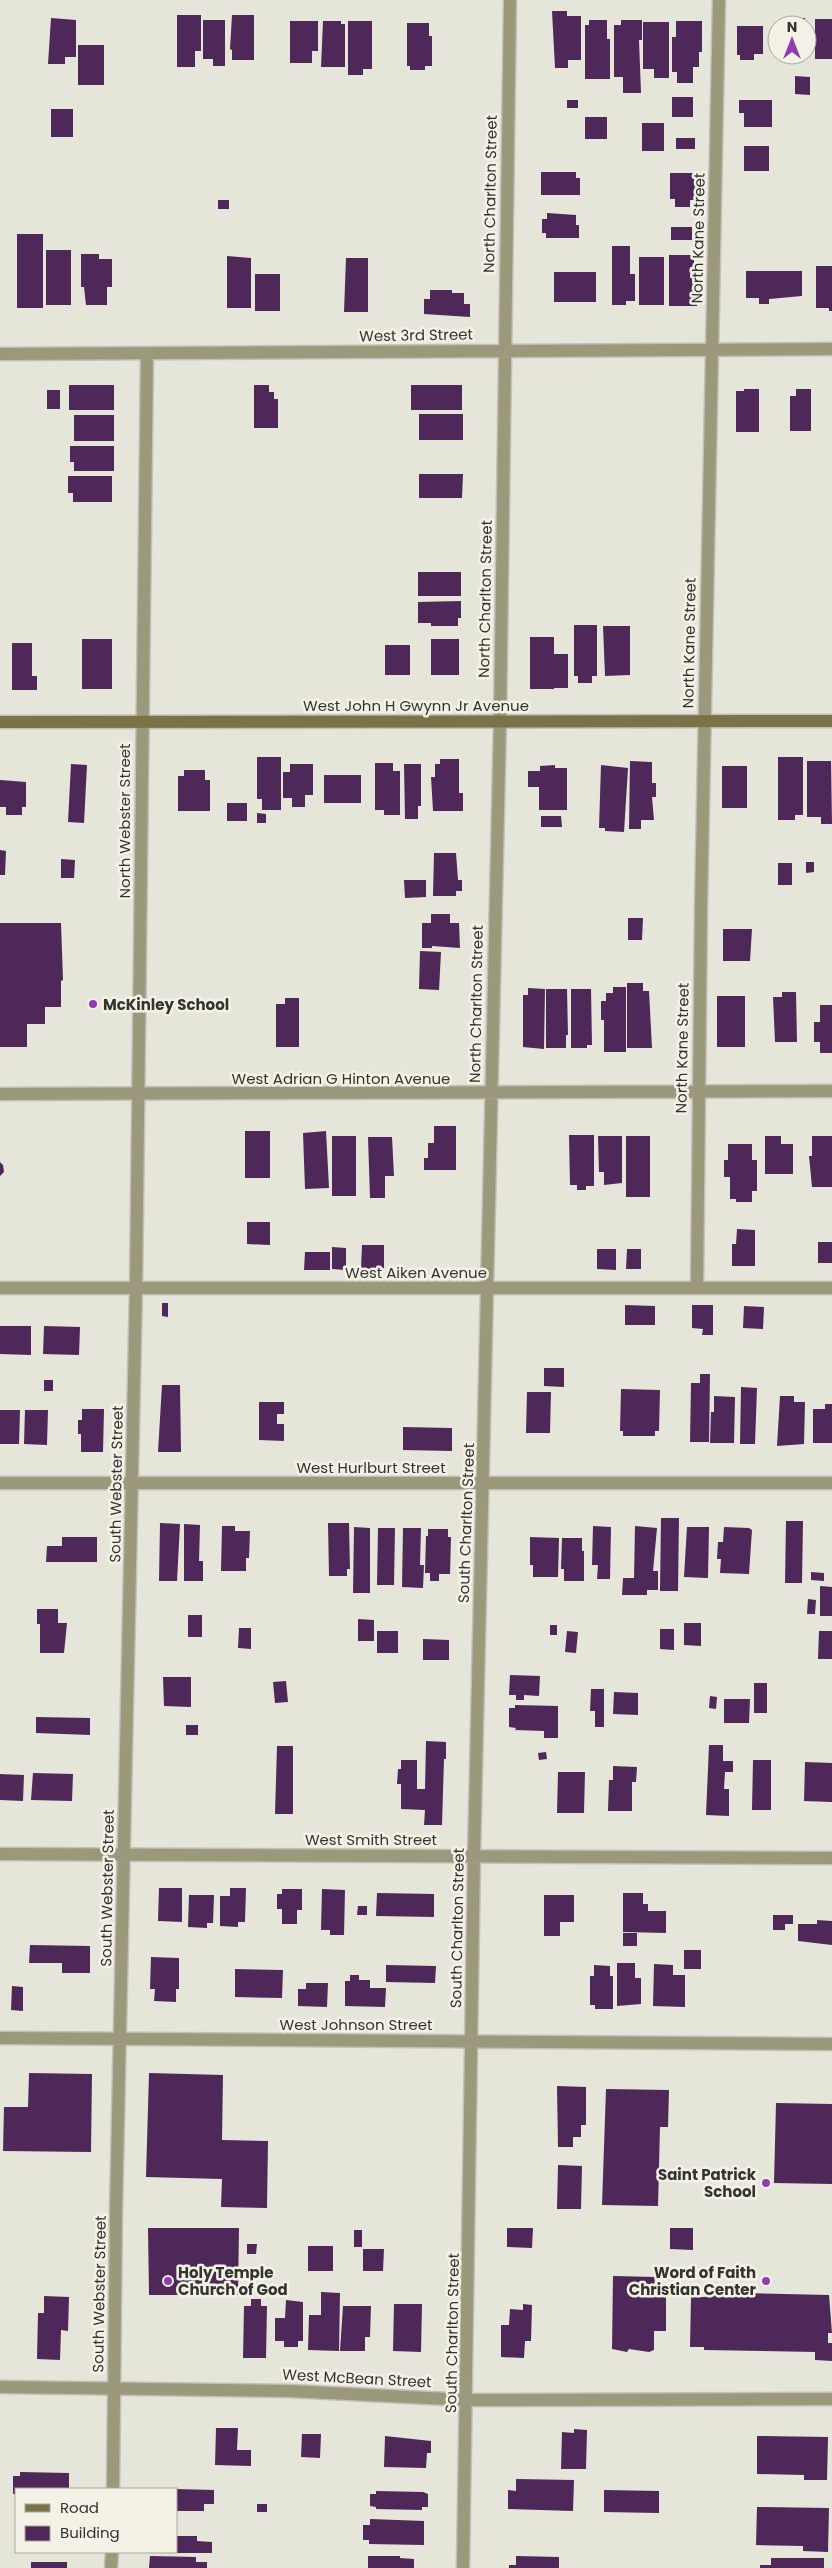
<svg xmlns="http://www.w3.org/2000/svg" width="832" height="2568" viewBox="0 0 832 2568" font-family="Poppins,sans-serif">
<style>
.building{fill:#4d2859}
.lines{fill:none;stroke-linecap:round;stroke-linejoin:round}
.street-casing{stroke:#c2c1b8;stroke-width:15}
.secondary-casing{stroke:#c2c1b8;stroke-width:15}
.street{stroke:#9c987b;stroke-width:12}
.secondary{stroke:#797347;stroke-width:12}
.poi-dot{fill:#913dac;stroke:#f4f2e7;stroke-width:2}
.labels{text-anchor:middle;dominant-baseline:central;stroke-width:5;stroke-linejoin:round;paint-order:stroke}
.street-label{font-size:15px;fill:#33332f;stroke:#f4f2e7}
.poi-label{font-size:15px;font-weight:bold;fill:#33332f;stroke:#f4f2e7;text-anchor:start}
</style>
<rect width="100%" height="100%" fill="#e6e5da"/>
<path class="building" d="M552,11H567V16H581V60H568V68H555Z
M177,15H201V51H195V67H177Z
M232,15H254V60H232V50L230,49Z
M51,18L76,20V57H65V64H48Z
M785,18H805V25H785Z
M815,19H832V59H815Z
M203,20H225V66H213V59H203Z
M589,20H607V39H610V79H585V25H589Z
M621,20H642V40H639L641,93H623V77H614V25H621Z
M290,21H318V51H312V63H290Z
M323,21H341V24H345V67H321Z
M348,21H372V69H363V75H348Z
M676,21H702V52H699V67H693V83H677V72H672V37H676Z
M643,22H669V78H654V69H643Z
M407,23H429V36H432V66H425V70H410V66H407Z
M737,26H763V54H754V60H740V55H737Z
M78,45H104V85H78Z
M795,76L810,77V95L795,94Z
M672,97H693V117H672Z
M567,100H578V108H567Z
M739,100H772V127H744V113H739Z
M51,109H73V137H51Z
M585,117H607V139H585Z
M642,123H664V151H642Z
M676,138H695V149H676Z
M744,146H769V171H744Z
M541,172H576V178H580V195H541Z
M670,173H697V200H690V207H675V199H670Z
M218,200H229V209H218Z
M547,213L576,215V225H579V238H546V233H542V219H547Z
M671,227H692V240H671Z
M17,234H43V308H17Z
M612,246H630V274H635V301H626V305H612Z
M46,250H71V305H46Z
M81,254H99V259H112V287H107V305H86L84,287H81Z
M669,255H694V290H697V306H669Z
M227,256L251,258V308H227Z
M639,257H664V305H639Z
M346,258H368V312H344Z
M816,266H832V311H829V308H816Z
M746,271H802V296L769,299V304H759V298H746Z
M554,272H596V302H554Z
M255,274H280V311H255Z
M430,290H452V293H464V304H470V317L424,314V299H430Z
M69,385H114V410H69Z
M254,385H269V392H274V399H278V428H254Z
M411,385H462V410H411Z
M744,389H759V432H736V391H744Z
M796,389H811V431H790V396H796Z
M47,390H60V409H47Z
M419,414H463V440H419Z
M74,415H114V441H74Z
M70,446H114V471H74V462H70Z
M419,474H463L462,498H419Z
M68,476H112V502H73V493H68Z
M418,572H461V596H418Z
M461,601V618H458V626H431V623H418V602Z
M574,625H597V676H592V683H578V676H574Z
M603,626H630V675L605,676Z
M530,637H554V689H530Z
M82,639H112V689H82Z
M431,639H459V675H431Z
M12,643H32V676H37V690H12Z
M385,645H410V675H385Z
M554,654H568V688H554Z
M257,757H281V810H262V799H257Z
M778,757H803V815H795V820H778Z
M440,759H459V793H463V811H433L431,777H435V764H440Z
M630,761L652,762V783H656V797H652L654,820H641V829H629Z
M807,761H831L832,824H821V817H807Z
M375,763H393V771H400V815H384V810H375Z
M71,764L87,765L84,823L68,822Z
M290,764H313V795H305V807H292V798H283V772H290Z
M404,764H421V806H418V819H405Z
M555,765V768H567V810H539V787H528V771H540V766Z
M601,765L628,768L624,832L605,831V828H599Z
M722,766H747V808H722Z
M184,770H205V780H210V811H178V776H184Z
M324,775H361V803H324Z
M0,780L26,782V807H22V815H6V807H0Z
M227,803H247V821H227Z
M257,813L266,814V823H257Z
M541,816H561L562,827H541Z
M0,850L6,851L5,875H0Z
M434,853H456L458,880H462V891H456V896H433Z
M61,859L75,860L74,878H61Z
M806,862H814V872L806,873Z
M778,863H792V885H778Z
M404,880H426V897L405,898Z
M431,914H450V923H459L460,948L432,946V948H422V923H431Z
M628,918H643L642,940H628Z
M0,923H61L63,980L61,981V1007H45V1024H27V1047H0Z
M723,929H752L750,961H723Z
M420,951L441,952L439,990L419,989Z
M627,983H643V991H649L652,1048H627Z
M613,987H626V1052H604V1020H601V1001H606V993H613Z
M528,988L545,989L544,1049L523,1047V995H528Z
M546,989H567L568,1035H566V1048H546Z
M571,989H591L592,1045H587V1048H571Z
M782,992H796L797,1042H775L773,997H782Z
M717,996H745V1047H717Z
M285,998H299V1047H276V1004H285Z
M820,1005H832V1053H820V1042H814V1022H820Z
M434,1126H456V1170H424V1158H428V1143H434Z
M245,1131H270V1178H245Z
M326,1131L329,1188L305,1189L303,1133Z
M569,1135H594V1186H586V1190H577V1185H570Z
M332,1136H356V1196H332Z
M598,1136H622V1183L604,1185V1172H599Z
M626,1136H650V1197H626Z
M765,1136H781V1144H793V1174H765Z
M812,1136H832V1187H812L809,1156H812Z
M368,1137H392L394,1176H385V1198H370Z
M728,1144H752V1160H757V1191H752V1202H736V1199H730V1177H724V1160H728Z
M0,1162L3,1165L4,1172L0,1176Z
M247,1222H270V1245L247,1244Z
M737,1229L755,1230V1266H732V1244H736Z
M818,1242H832V1263H818Z
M362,1245H384V1270L361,1269Z
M332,1247L346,1248V1270L332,1269Z
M597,1249H616V1270L597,1269Z
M627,1249H641V1269H626Z
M305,1252H330V1270H304Z
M162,1303H168V1317L162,1316Z
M625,1305L655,1306V1325H625Z
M692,1305H713V1335H702L703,1329L692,1328Z
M744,1306L764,1307L763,1329L743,1328Z
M0,1326H31V1355L0,1354Z
M44,1326L80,1327L79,1355L43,1354Z
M544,1368H564V1387L544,1386Z
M700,1374H710L709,1442H690L691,1383H700Z
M44,1380H53V1391H44Z
M162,1385H180L181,1452H158Z
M741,1387L757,1388L755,1444H740Z
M621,1389L660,1390L659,1431H655V1436H623V1431H620Z
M527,1392H551L550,1433H526Z
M714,1396L735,1397L734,1443H710L711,1412H714Z
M780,1396H794V1402H805L804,1444L777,1446Z
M259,1402H284V1414H277V1424H284V1441L259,1440Z
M825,1404H832V1443H813V1409H825Z
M82,1409H104L103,1452H81V1434H78V1420H82Z
M0,1410H20L19,1444H0Z
M25,1410H48L47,1445L24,1444Z
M403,1427L452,1428V1451L403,1450Z
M661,1518H679L678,1591H660Z
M786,1521H803L802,1583H785Z
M160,1523L180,1524L177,1581H159Z
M328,1523H349L350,1569H347V1576H329Z
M184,1524L200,1525L199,1561H203V1581H184Z
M222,1526H235V1531H250L249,1558H246V1571H221Z
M593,1526L611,1527L610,1579H597L598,1565H592Z
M635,1526L657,1528L653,1571H658V1590H647V1595H622L623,1578H634Z
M354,1527L370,1528V1593H353Z
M687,1527H709L708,1578L684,1577Z
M724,1527L749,1528L752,1530L749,1574L720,1573L721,1559H717L718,1542H723Z
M378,1528H395L394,1585H377Z
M403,1528H421L420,1565H424L423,1588L402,1587Z
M428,1529H448V1537H451L450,1574H439V1581H430V1573H425L426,1536H428Z
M62,1537H97V1562H46L47,1546H62Z
M530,1537L559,1538L558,1577H533V1565H530Z
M562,1538H582V1551H584V1581H564V1569H561Z
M811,1572L824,1573V1581L811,1580Z
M820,1586L832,1587V1616H820Z
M808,1599L816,1600L815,1614H807Z
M37,1609H58V1623H67L64,1653H40V1624H37Z
M188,1615H202V1637H188Z
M358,1619L374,1620V1641H358Z
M684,1623H701V1646L684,1645Z
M550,1625H557V1635H550Z
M239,1628H251V1649L238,1648Z
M660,1629H674V1650L660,1649Z
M377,1631H398V1653H377Z
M567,1631L578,1632L576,1653L565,1652Z
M819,1631H832V1659H818Z
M423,1639L449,1640V1660H423Z
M510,1675L540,1676L539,1696L524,1695V1700H516V1695H509Z
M163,1677H191V1707L164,1706Z
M286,1681L288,1702L275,1703L273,1682Z
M754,1683H767V1713H754Z
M591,1689H604V1727H595V1711H590Z
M614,1692L638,1693V1715L613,1714Z
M710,1696L717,1697L716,1709L709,1708Z
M724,1699H750L749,1723H724Z
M515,1705L558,1706V1738H544V1731L515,1730L516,1728L509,1727V1708H515Z
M36,1717L90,1718V1735L36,1733Z
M186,1725H198V1735H186Z
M426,1741L446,1742V1759H444L442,1825H424L425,1810L401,1809V1784H397L398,1769H401V1760H417V1789H425Z
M709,1745H723V1761H733V1772H725L724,1789H729V1816L706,1815Z
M277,1746H293V1814H275Z
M546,1752L547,1759L539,1760L538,1753Z
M753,1760H771V1810H752Z
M805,1762L832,1763V1802L804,1801Z
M613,1766L637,1767L636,1782H632V1811H608L609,1780H613Z
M558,1772H585L584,1813H557Z
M33,1773L73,1774L72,1801L31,1800Z
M0,1774L24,1775L23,1801L0,1800Z
M159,1888H182V1922L158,1921Z
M230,1888H246L245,1922H238V1927L220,1926V1896H230Z
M282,1889H302V1910H297V1924H282V1909H277V1894H282Z
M322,1889L345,1890L344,1935H330V1930H321Z
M377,1893L434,1894V1917L376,1916Z
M623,1893H643V1904H648V1911H666V1933L623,1932Z
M189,1895H214L213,1923H207V1928L188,1927Z
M544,1895H574V1922H560V1936H544Z
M358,1906H367V1915H357Z
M773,1915H793V1924H785V1930H773Z
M817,1920L832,1921V1945L798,1941V1924H817Z
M623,1933H637V1946H623Z
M30,1945L90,1946V1973H62V1963H29Z
M684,1950H701V1969H684Z
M151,1957L179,1958V1989H176V2002L154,2001L155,1989H150Z
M617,1963H635V1978H641V2004L617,2006Z
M654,1964L673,1965V1975H685V2007L653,2006Z
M386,1965L436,1966L435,1983L386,1982Z
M594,1965L610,1966V1976H613V2009H595V2005H590V1976H594Z
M235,1969L283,1970L282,1998L235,1997Z
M350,1975H359V1980H370V1988H386L385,2007L345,2006V1981H350Z
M306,1983H328L327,2007L298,2006V1989H306Z
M12,1986L23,1987V2011L11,2010Z
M29,2073L92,2074L91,2152L3,2151L4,2107H28Z
M149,2073L223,2075L222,2140L268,2141L267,2208L221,2207L222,2179L146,2177Z
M557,2086L586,2087V2125H581V2137H573V2147H558Z
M606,2089L669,2090L668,2127H660L658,2206L602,2205Z
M776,2103L832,2104V2184L774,2183Z
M558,2165L582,2166L581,2209H557Z
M148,2228H239L238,2295H149Z
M507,2228H533L532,2248L507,2247Z
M670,2228H693V2250L670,2249Z
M354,2230H362V2247H354Z
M247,2244H257L256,2254H247Z
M308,2246H333V2271H308Z
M363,2249H384L383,2271H363Z
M613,2276L655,2277L654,2289H662V2296H666V2331H654V2350L649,2352L629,2349L627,2352L612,2349Z
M321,2292L340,2293L339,2351L308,2350L309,2315H321Z
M705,2292L829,2295L832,2333H828V2343H832V2361L815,2360V2352L704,2350V2347H690L691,2297H705Z
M44,2296L69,2297L68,2331L61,2330L60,2360L37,2359L38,2313H44Z
M251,2299H261V2306H267L266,2358H243L244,2306H251Z
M286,2300L303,2302V2341H298V2347H284V2341H275V2318H285Z
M394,2304H422L421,2352L393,2351Z
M523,2304L532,2305L531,2341H525L524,2358L501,2357V2325H509L510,2309L523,2310Z
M343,2306H371L370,2337H365V2351H340Z
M216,2428H238L237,2450H251V2466L215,2465Z
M574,2429L587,2430L586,2469H561L562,2432L574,2433Z
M302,2434H321L320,2458L301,2457Z
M385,2436L431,2441V2453H427L426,2468L384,2467Z
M757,2436L828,2437L827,2480H804V2475L757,2474Z
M20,2472L69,2473V2489H16V2494H13V2476H20Z
M516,2479L574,2480L573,2511L508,2509V2490L516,2491Z
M176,2489L214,2490V2504H204V2511H176Z
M604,2490L659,2491V2513L604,2512Z
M376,2491L423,2492L428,2494V2507H422V2510L376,2509V2507L370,2506V2494H376Z
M257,2504H267V2512H257Z
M757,2507L829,2508L828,2552L803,2551V2546L756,2545Z
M370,2519L424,2521V2545L369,2544V2540H363V2525H370Z
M176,2536H197V2541L212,2542V2553H176Z
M150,2556L196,2557V2562H207V2568H149Z
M368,2556H400V2558L414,2559V2568H368Z
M516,2556L559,2557V2568H509V2565H516Z
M771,2558H824V2568H760V2565H771Z
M31,2562H67V2568H31Z"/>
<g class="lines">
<defs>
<path id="street" d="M0,354L832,349
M0,1094L832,1091
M697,1287L701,907L719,0
M0,1288H832
M0,1483H832
M0,1854L832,1858
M0,2038L832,2044
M0,2387L290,2391L467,2400L832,2399
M113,2489L116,2212L136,1288L147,354
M111,2568L112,2552
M463,2568L474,1856L500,722L510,0"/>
<path id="secondary" d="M0,722L832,721"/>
</defs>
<use href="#street" class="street-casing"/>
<use href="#secondary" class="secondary-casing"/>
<use href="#street" class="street"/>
<use href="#secondary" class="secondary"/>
</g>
<g class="poi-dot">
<circle cx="93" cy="1004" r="5"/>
<circle cx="766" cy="2183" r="5"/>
<circle cx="168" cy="2281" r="5"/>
<circle cx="766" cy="2281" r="5"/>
</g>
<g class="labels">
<g class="street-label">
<text transform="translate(490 194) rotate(-89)">North Charlton Street</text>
<text transform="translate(698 238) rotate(-89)">North Kane Street</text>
<text transform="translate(416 335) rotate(-1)">West 3rd Street</text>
<text transform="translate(485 599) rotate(-89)">North Charlton Street</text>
<text transform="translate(689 643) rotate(-89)">North Kane Street</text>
<text x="416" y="705">West John H Gwynn Jr Avenue</text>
<text transform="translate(124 821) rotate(-90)">North Webster Street</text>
<text transform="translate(476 1004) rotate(-89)">North Charlton Street</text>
<text transform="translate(682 1048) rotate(-89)">North Kane Street</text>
<text x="341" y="1078">West Adrian G Hinton Avenue</text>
<text x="416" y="1272">West Aiken Avenue</text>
<text x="371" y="1467">West Hurlburt Street</text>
<text transform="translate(116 1484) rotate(-89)">South Webster Street</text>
<text transform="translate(466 1523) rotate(-88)">South Charlton Street</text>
<text x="371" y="1839">West Smith Street</text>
<text transform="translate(107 1888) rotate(-89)">South Webster Street</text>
<text transform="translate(457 1928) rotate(-89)">South Charlton Street</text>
<text x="356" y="2024">West Johnson Street</text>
<text transform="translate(99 2294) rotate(-89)">South Webster Street</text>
<text transform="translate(452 2333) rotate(-89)">South Charlton Street</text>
<text transform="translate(357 2378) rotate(3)">West McBean Street</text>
</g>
<g class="poi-label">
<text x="103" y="1004">McKinley School</text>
<text x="756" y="2174" text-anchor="end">Saint Patrick<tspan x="756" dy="17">School</tspan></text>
<text x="178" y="2272">Holy Temple<tspan x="178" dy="17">Church of God</tspan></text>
<text x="756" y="2272" text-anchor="end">Word of Faith<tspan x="756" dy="17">Christian Center</tspan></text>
</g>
</g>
<rect x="15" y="2488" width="162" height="65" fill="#f4f2e7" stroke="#a7a69d"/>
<rect x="25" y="2504" width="25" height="8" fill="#797347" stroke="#a7a69d"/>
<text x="60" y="2513" font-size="15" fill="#33332f">Road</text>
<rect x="25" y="2526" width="25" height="15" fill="#4d2859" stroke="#a7a69d"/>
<text x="60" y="2538" font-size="15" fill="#33332f">Building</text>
<g transform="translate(792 40)"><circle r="24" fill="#f4f2e7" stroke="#a7a69d"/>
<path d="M0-4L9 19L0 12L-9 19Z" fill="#913dac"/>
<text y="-8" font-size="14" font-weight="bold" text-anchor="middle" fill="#33332f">N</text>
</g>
</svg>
